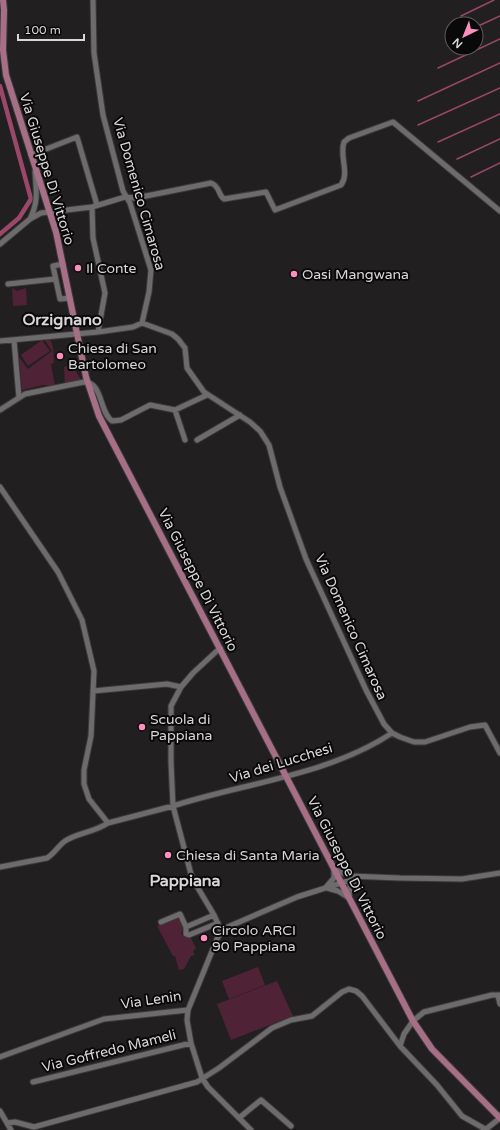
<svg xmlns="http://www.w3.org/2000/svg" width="500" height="1130" viewBox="0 0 500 1130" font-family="'Varela Round',sans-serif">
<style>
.green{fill:#502235}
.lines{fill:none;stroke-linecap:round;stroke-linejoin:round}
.stream{stroke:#9b476a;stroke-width:1.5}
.canal{stroke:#9b476a;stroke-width:4.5}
.minor-casing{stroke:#3c3a3b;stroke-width:7}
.major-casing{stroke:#3c3a3b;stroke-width:8}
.minor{stroke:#6e6b6c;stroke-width:5}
.major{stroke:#a66f85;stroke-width:6}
.poi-dot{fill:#fe8ebb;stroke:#0a090a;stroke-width:1.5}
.labels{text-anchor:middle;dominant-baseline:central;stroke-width:4;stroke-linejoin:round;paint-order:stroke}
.street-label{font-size:14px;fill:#d9d7d8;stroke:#0a090a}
.poi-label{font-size:14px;fill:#d9d7d8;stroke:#0a090a;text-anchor:start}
.quarter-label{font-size:16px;font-weight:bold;fill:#d9d7d8;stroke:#0a090a}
</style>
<rect width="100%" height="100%" fill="#221f20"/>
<path class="green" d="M12,288L17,291L26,288L27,305L13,306Z
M49,338C55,347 53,354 54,363L51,364L55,386L43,385L22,390L19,357L28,369L52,351L44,339Z
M42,340L50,351L28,366L21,355Z
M72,364L81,380L65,385L64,367Z
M179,916L183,925L181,934L186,937L190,936L196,948L193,951L195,955L191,956L184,969L179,970L175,956H173L157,926Z
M258,967L265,985L229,999L222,981Z
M277,981L293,1016L231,1040L217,1004Z"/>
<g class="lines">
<path class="stream" d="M461,16L494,0
M476,27L500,16
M438,68L500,39
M418,101L500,63
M418,125L500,88
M438,142L500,114
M457,159L500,139
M471,177L500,163"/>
<path class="canal" d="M0,86L31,199L19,218L0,234"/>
<defs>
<path id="minor" d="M93,0L94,53L103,115L123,191L130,203L151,270L149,292L142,323L172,334L178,339L185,348L187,368L204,392L250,422L260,431L269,445L280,487L306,559L366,690L384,724L392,733L400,737L414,742H425L470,727L485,725L500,753
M31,155L77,137L97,205
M30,219C39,201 36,189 35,171
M0,244L30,219L41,213L92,207L125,197L136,198L211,183C220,186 218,195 224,199L266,192L275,210L341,185C350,173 339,156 344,142L349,138L393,122L500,211
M63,264L53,266L60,299L70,298
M8,284L55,279
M98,332L133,327L142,323
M14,340L19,398
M0,341L98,332L105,293L93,238L92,207
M0,410L25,394L84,382C103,382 99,412 112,421L121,420L150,405L175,410L207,395
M175,410L185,440
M197,440L240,415
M0,487L58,572L82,620L94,671L91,736L84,770V784L89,799L108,823L173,806L192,878L214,915L221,931
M220,648L193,673L181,687L171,706V762L173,806C244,783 329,775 392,733
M93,691L167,684L181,687
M0,867L47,858C54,854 58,846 65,841C77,833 95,832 108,823
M334,869L349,876L400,878L462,879L500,873
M327,886L334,878V870
M327,888L338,891L349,898
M349,898L350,885L357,879
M214,915L186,927V934L189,935L218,923
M161,922L180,914L186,927
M498,996L500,1004
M188,1010L187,1020L191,1043L202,1078L208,1087L251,1130
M400,1046L437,1085L462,1116L485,1129
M0,1057L104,1019L188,1010L217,939L223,929L297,897L360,877
M33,1082L191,1043
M0,1111L11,1130
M239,1118L261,1100L291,1126
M7,1123L15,1122L34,1127L197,1082L219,1068L272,1028L291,1020L312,1016L342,992L349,989L356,991L362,996L400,1046L404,1034L413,1021L424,1012L492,995H500
M485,1130L500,1118"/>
<path id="major" d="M3,0L4,10L3,50L6,75L56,232L86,377L99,416L413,1021L432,1049L500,1118"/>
</defs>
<use href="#minor" class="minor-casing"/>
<use href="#major" class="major-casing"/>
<use href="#minor" class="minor"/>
<use href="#major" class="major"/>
</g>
<g class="poi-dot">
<circle cx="78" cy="268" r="4"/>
<circle cx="294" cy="274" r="4"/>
<circle cx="60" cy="356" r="4"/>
<circle cx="142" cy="727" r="4"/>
<circle cx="168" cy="855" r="4"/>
<circle cx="204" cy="938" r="4"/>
</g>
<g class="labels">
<g class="street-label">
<text transform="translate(47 169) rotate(73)">Via Giuseppe Di Vittorio</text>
<text transform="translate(139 194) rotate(74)">Via Domenico Cimarosa</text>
<text transform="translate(198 580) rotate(63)">Via Giuseppe Di Vittorio</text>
<text transform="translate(351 627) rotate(66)">Via Domenico Cimarosa</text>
<text transform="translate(281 763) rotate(-17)">Via dei Lucchesi</text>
<text transform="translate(347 868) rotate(63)">Via Giuseppe Di Vittorio</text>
<text transform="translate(151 1000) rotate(-8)">Via Lenin</text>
<text transform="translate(109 1051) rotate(-14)">Via Goffredo Mameli</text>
</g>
<g class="poi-label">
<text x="86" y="268">Il Conte</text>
<text x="302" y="274">Oasi Mangwana</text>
<text x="68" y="348">Chiesa di San<tspan x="68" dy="16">Bartolomeo</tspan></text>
<text x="150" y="719">Scuola di<tspan x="150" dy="16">Pappiana</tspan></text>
<text x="176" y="855">Chiesa di Santa Maria</text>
<text x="212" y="930">Circolo ARCI<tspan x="212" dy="16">90 Pappiana</tspan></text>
</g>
<g class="quarter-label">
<text x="62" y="320">Orzignano</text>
<text x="185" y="881">Pappiana</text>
</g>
</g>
<g transform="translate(464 36) rotate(223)"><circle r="19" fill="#0a090a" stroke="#5d5b5c"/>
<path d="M0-3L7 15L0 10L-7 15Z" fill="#fe8ebb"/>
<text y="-6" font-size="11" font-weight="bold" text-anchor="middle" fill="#d9d7d8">N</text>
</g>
<path d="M18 34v6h66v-6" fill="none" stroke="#d9d7d8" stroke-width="2"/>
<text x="24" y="34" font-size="12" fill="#d9d7d8" stroke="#0a090a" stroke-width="3" paint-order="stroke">100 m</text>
</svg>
